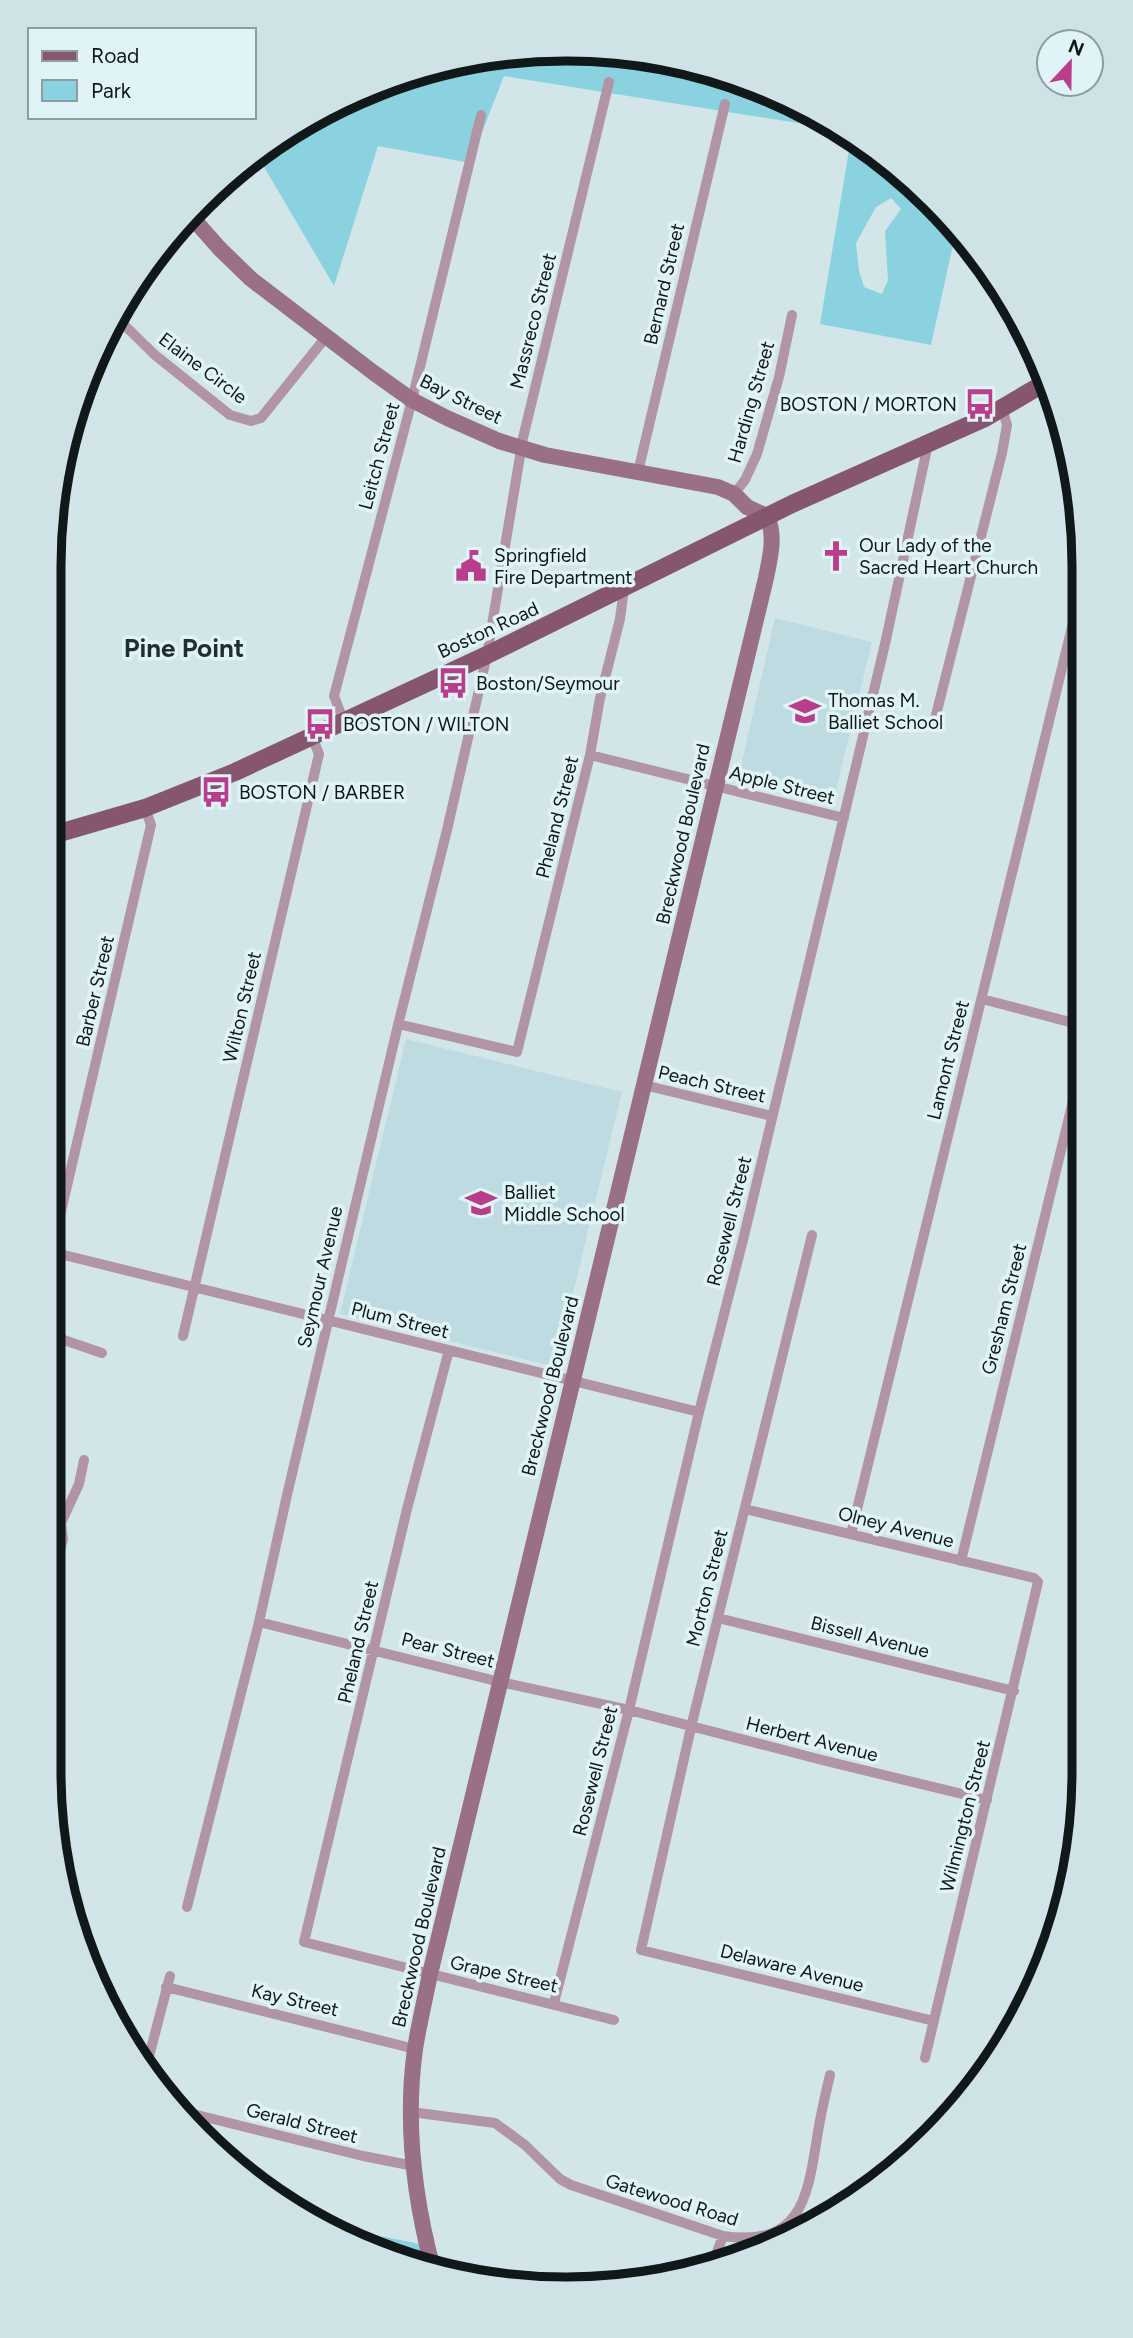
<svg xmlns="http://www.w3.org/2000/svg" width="1133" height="2338" viewBox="0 0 1133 2338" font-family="Figtree,sans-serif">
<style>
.built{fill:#bedbe1}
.green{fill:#8ad2df;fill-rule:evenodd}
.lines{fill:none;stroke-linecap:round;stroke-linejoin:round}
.minor{stroke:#b295a4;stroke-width:10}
.tertiary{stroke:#b295a4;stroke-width:14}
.secondary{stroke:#997086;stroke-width:16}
.primary{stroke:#865670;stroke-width:18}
.labels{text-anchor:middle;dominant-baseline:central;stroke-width:7;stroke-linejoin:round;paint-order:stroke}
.street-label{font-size:19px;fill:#11181a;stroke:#e0f4f7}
.poi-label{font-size:19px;fill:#11181a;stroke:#e0f4f7;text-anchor:start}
.district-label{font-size:26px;font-weight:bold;fill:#1f2f32;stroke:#e0f4f7}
.rim{fill:none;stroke:#11181a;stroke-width:9}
</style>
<rect width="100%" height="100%" fill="#d2e6ea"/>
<path class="built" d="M775,618L872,642L833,802L738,779Z
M406,1039L622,1092L555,1367L340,1314Z"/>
<path class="green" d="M567,49L668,59L765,89L835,129L504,76L470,163L378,146L334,286L257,155C312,110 395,74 465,59C498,52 534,52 567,49Z
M851,138L882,156L956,231L931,345L820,324ZM891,198L901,209L885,231L888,280L882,294L864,287L859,271L856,243L876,207Z
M321,2224L430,2246L453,2271L465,2279L368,2249Z"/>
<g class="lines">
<path class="minor" d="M116,317L155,355L230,415L251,421L261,418L326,337
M638,472L725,104
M734,494L745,480L757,454L779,377L792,315
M935,719L1002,453L1007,425L1002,408
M344,722L334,696L412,400L481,115
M590,755L844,818
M982,999L1081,1025
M398,1024L517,1052L590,755L600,698L620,619L624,588
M644,1085L772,1116
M812,1235L692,1723L641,1950L934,2021
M52,1252L699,1412
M49,1263L151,825L145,808
M49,1335L102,1353
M183,1336L319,754L312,737
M449,1350L407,1509L304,1942L614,2020
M745,1509L1034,1578L1038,1582L925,2058
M851,1534L1080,594
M961,1561L1082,1064
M49,1595L63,1539L61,1523L79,1484L84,1460
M718,1618L1014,1691
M259,1622L500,1682L629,1710L822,1760L987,1800
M187,1907L259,1622L287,1495L398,1025L447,830L487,655L523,438L609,82
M166,1987L415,2049
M554,2003L629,1710L699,1412L744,1236L885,644L928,444
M146,2068L170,1976
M181,2111L363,2156L414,2166
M411,2112L495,2123L525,2145L560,2179L571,2185L723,2236C800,2247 807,2201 817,2138C820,2117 825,2096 830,2075
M714,2260L723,2236"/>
<path class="tertiary" d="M433,2269L475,2279"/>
<path class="secondary" d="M189,214L220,249L251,279L374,373L412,400L447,418L499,441L545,455L718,487L734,494L747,507L767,516C776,537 770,557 766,578L430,1974C425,1999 419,2024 415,2049C405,2122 414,2198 433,2269"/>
<path class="primary" d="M49,836L145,808L235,772L487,655L792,504L985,418L1048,381"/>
</g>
<defs>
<symbol id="bus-bare" viewBox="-9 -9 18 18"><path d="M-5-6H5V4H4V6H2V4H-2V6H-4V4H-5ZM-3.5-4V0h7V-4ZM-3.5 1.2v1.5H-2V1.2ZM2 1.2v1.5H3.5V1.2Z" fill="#ba3d8c" stroke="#e0f4f7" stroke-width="2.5" paint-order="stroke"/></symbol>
<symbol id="church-bare" viewBox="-9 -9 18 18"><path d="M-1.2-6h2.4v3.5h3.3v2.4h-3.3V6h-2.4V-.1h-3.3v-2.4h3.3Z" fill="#ba3d8c" stroke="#e0f4f7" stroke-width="2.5" paint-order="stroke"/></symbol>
<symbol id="civic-bare" viewBox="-9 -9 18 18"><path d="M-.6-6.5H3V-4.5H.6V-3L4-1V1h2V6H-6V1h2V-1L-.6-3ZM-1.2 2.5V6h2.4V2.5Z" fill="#ba3d8c" stroke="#e0f4f7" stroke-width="2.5" paint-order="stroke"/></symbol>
<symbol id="school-bare" viewBox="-9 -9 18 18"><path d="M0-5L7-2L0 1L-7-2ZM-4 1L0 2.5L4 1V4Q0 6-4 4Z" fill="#ba3d8c" stroke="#e0f4f7" stroke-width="2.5" paint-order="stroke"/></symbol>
</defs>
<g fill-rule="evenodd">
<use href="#bus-bare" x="958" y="382" width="44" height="44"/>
<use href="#church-bare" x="814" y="534" width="44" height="44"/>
<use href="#civic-bare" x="449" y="544" width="44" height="44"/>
<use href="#bus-bare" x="431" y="661" width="44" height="44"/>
<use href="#school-bare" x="783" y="689" width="44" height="44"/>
<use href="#bus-bare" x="298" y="702" width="44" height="44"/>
<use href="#bus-bare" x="194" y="770" width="44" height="44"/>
<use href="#school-bare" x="459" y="1181" width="44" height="44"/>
</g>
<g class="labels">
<g class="street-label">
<text transform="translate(664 284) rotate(-77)">Bernard Street</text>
<text transform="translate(533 321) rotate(-76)">Massreco Street</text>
<text transform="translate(203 368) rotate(37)">Elaine Circle</text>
<text transform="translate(461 399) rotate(26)">Bay Street</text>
<text transform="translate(751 402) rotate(-74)">Harding Street</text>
<text transform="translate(379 456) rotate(-75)">Leitch Street</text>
<text transform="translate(488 630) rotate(-25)">Boston Road</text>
<text transform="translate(782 785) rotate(14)">Apple Street</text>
<text transform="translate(557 817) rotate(-76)">Pheland Street</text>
<text transform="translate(683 834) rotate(-77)">Breckwood Boulevard</text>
<text transform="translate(95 991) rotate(-77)">Barber Street</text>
<text transform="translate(242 1007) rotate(-77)">Wilton Street</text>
<text transform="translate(948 1060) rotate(-76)">Lamont Street</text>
<text transform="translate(712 1084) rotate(13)">Peach Street</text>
<text transform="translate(729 1221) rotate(-76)">Rosewell Street</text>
<text transform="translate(320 1277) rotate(-77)">Seymour Avenue</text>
<text transform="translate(1004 1309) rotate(-76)">Gresham Street</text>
<text transform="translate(400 1320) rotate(14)">Plum Street</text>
<text transform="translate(550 1386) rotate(-76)">Breckwood Boulevard</text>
<text transform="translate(896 1527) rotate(14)">Olney Avenue</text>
<text transform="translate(707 1588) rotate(-76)">Morton Street</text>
<text transform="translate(870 1637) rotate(14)">Bissell Avenue</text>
<text transform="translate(358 1642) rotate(-77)">Pheland Street</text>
<text transform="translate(448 1650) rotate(14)">Pear Street</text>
<text transform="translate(812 1739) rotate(14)">Herbert Avenue</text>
<text transform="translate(595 1771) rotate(-76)">Rosewell Street</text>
<text transform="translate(965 1816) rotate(-76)">Wilmington Street</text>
<text transform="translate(419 1937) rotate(-77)">Breckwood Boulevard</text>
<text transform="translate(792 1968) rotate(14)">Delaware Avenue</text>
<text transform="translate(504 1974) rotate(13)">Grape Street</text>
<text transform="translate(295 2000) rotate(13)">Kay Street</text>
<text transform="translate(302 2123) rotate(14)">Gerald Street</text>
<text transform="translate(672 2200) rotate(17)">Gatewood Road</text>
</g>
<g class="poi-label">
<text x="957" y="404" text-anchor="end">BOSTON / MORTON</text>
<text x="859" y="545">Our Lady of the<tspan x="859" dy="22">Sacred Heart Church</tspan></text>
<text x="494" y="555">Springfield<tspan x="494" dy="22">Fire Department</tspan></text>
<text x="476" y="683">Boston/Seymour</text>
<text x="828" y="700">Thomas M.<tspan x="828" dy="22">Balliet School</tspan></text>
<text x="343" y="724">BOSTON / WILTON</text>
<text x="239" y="792">BOSTON / BARBER</text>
<text x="504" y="1192">Balliet<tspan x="504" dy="22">Middle School</tspan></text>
</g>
<g class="district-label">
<text x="184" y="648">Pine Point</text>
</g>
</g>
<path d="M0 0H1133V2338H0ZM566 61H567A505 505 0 0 1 1072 566V1772A505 505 0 0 1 567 2277H566A505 505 0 0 1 61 1772V566A505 505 0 0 1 566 61Z" fill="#cfe2e5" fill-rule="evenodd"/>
<path class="rim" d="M566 61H567A505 505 0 0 1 1072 566V1772A505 505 0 0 1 567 2277H566A505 505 0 0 1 61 1772V566A505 505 0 0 1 566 61Z"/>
<rect x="28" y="28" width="228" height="91" fill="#e0f4f7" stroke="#8d9c9f" stroke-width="2"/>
<rect x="42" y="51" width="35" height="10" fill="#865670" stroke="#8d9c9f" stroke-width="2"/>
<text x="91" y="63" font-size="21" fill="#11181a">Road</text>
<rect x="42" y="80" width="35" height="21" fill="#8ad2df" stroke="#8d9c9f" stroke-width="2"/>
<text x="91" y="98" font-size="21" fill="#11181a">Park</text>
<g transform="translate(1070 63) rotate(22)"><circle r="33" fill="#e0f4f7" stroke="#8d9c9f" stroke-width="2"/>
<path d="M0-5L12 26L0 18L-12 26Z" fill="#ba3d8c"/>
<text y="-10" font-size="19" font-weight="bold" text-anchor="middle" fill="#11181a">N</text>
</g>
</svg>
